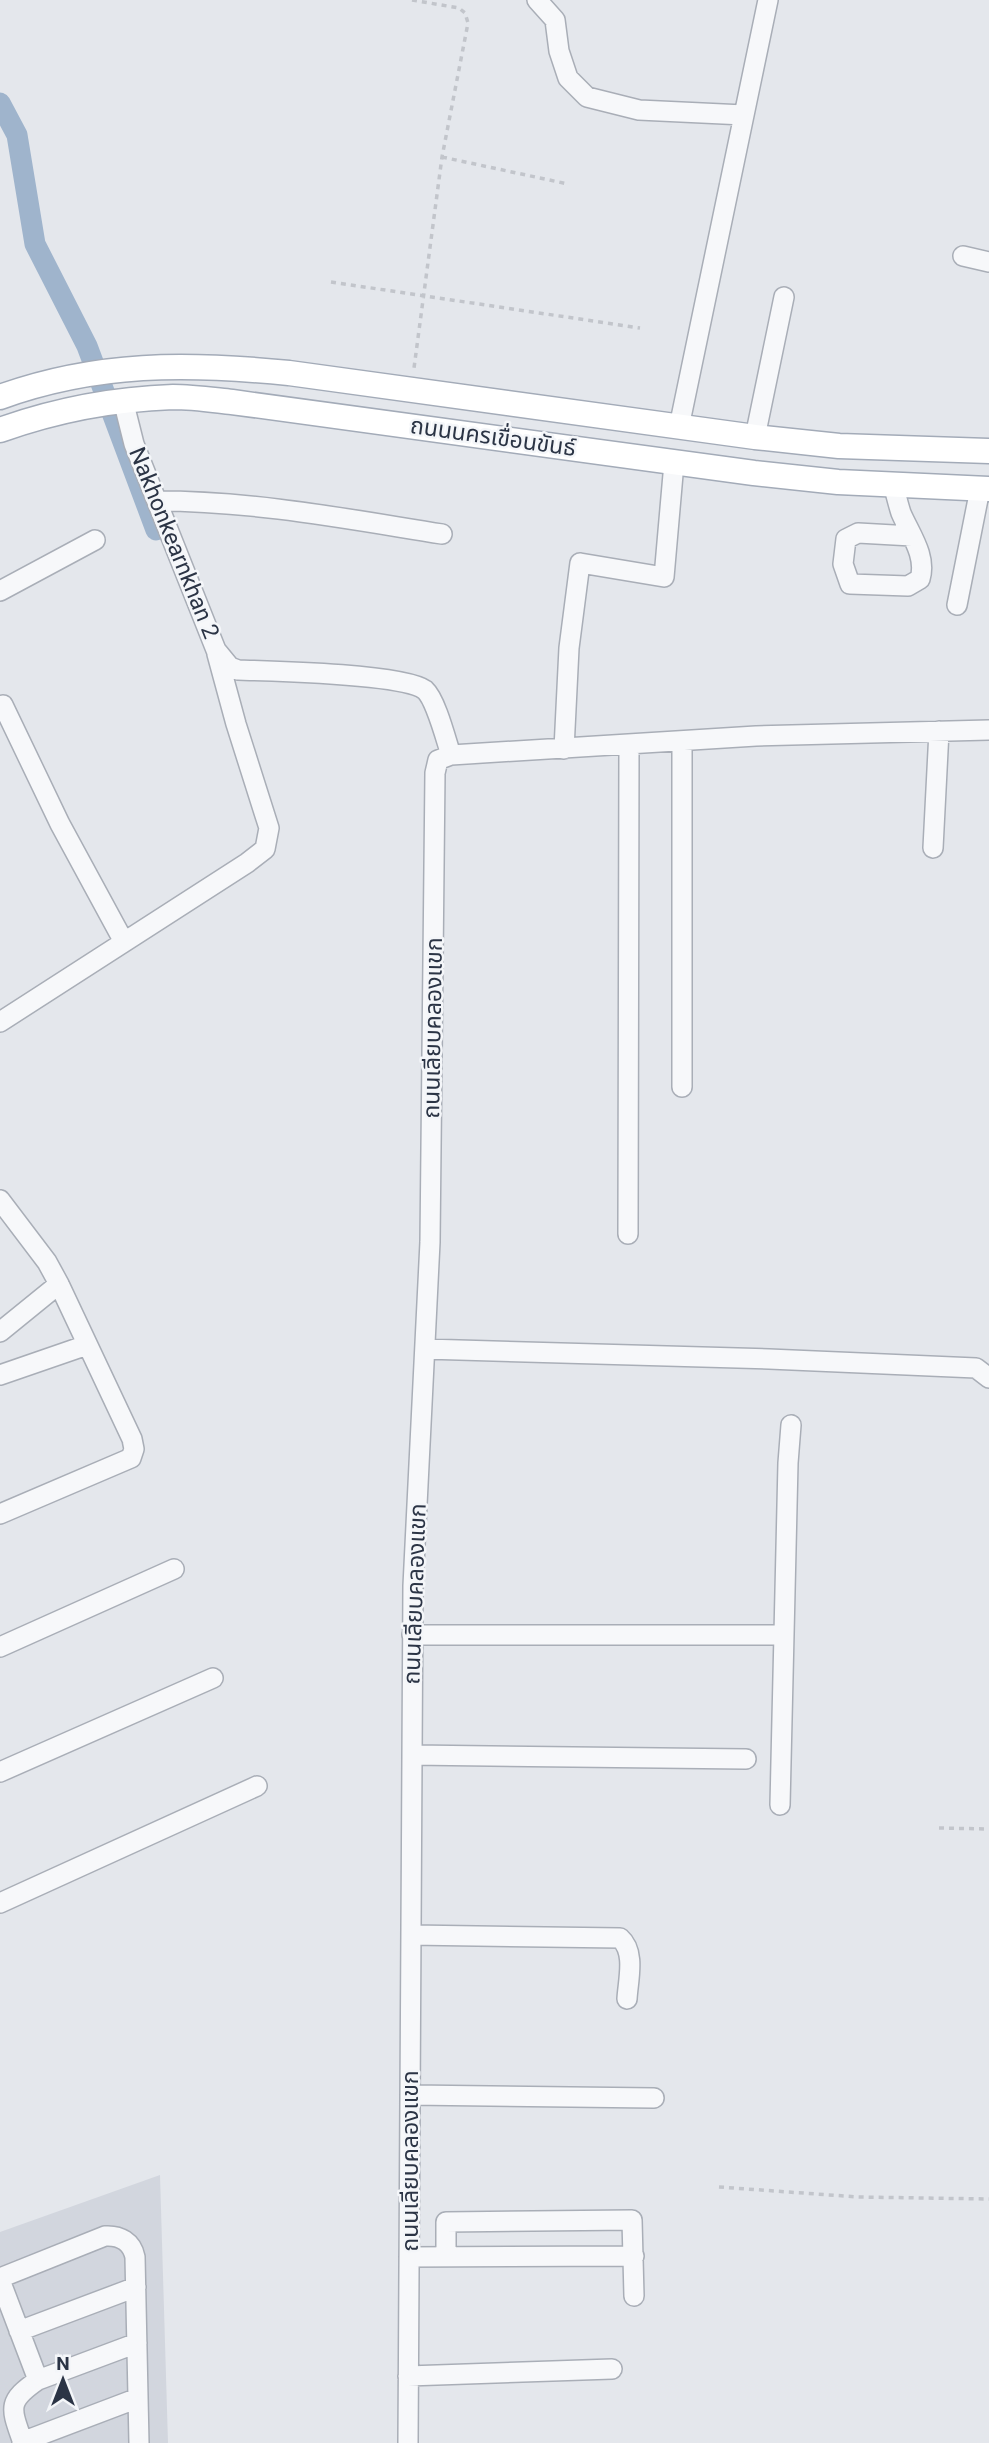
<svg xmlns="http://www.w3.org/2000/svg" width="989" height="2443" viewBox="0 0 989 2443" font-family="Roboto,'Noto Sans Thai',sans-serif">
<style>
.built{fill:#d2d6de}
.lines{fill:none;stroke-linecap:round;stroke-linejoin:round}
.canal{stroke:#9fb4cc;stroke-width:21}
.minor-casing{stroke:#a9aeb7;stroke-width:22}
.major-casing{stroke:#a3abb8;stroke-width:27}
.path{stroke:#c2c5cb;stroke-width:3.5;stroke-dasharray:5 5;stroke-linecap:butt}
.minor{stroke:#f7f8fa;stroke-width:19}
.major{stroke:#fff;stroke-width:24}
.labels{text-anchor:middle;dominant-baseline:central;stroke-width:5;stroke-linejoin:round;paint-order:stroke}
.street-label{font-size:23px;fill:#2b3445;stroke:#f4f6f9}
</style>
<rect width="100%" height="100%" fill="#e4e7ec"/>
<path class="built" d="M160,2175L168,2443H0V2232Z"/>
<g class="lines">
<path class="canal" d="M0,103L17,135L35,244L87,346L156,530"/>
<defs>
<path id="minor" d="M537,0L555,20L559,51L568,78L587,97L639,110L744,115
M963,256L989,262
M123,400L134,444L216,650L230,667L238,670C271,671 403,674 425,690C436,700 446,740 451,755
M679,427L768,0
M755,437L784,297
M893,485C896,494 898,504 901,513C910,534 927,556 920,579L908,586L850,584L843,564L846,539L858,533L912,536
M157,501C254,501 347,519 442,534
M0,591L95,540
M957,605L980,489
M3,705L60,824L124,942
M564,749L569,648L580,563L664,577L674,463
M933,848L939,731
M0,1022L247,863L265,849L269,828L236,724L217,654
M682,1087V741
M0,1200L47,1262L59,1284L132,1439L134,1449L131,1458L0,1514
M628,1234L629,745
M0,1332L59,1284
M425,1349L769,1359L976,1368L989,1378
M0,1375L87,1345
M412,1635H784
M0,1647L174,1569
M412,1755L746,1759
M0,1772L213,1678
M780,1805L788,1463L791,1425
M0,1903L257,1786
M411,1935L620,1938C636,1952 628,1980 627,1999
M411,2095L654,2098
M409,2257L634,2256
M446,2257V2222L632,2220L634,2296
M0,2278L105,2236C120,2235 132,2242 135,2257L139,2443
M0,2280L38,2380C6,2402 11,2408 23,2443
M19,2331L136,2287
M408,2376L612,2369
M38,2380L137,2343
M22,2442L138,2398
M408,2443L413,1586L430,1242L435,773L438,760L451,755L756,736L989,730"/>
<path id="major" d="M0,397C97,362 187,363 289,373L755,437L839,446L989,451
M0,430C56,410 114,399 173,397C193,397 213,400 232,402L754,473L838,482L989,489"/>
</defs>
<use href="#minor" class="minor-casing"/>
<use href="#major" class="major-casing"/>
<path class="path" d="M412,0L459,8L465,13L468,23L442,157L414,368
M442,157L568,184
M331,282L640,328
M939,1828L989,1829
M719,2187L858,2197L989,2199"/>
<use href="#minor" class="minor"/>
<use href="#major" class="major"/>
</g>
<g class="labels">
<g class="street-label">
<text transform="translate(493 437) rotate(8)">ถนนนครเขื่อนขันธ์</text>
<text transform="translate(174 543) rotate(68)">Nakhonkearnkhan 2</text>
<text transform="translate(433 1028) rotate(-89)">ถนนเลียบคลองแขก</text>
<text transform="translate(415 1594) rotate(-88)">ถนนเลียบคลองแขก</text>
<text transform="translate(410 2161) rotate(-90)">ถนนเลียบคลองแขก</text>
</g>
</g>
<g transform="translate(63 2380)" stroke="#f4f6f9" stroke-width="5" paint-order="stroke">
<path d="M0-5L12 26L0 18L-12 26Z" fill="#2b3445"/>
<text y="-10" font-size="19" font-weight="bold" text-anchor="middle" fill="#2b3445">N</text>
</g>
</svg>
